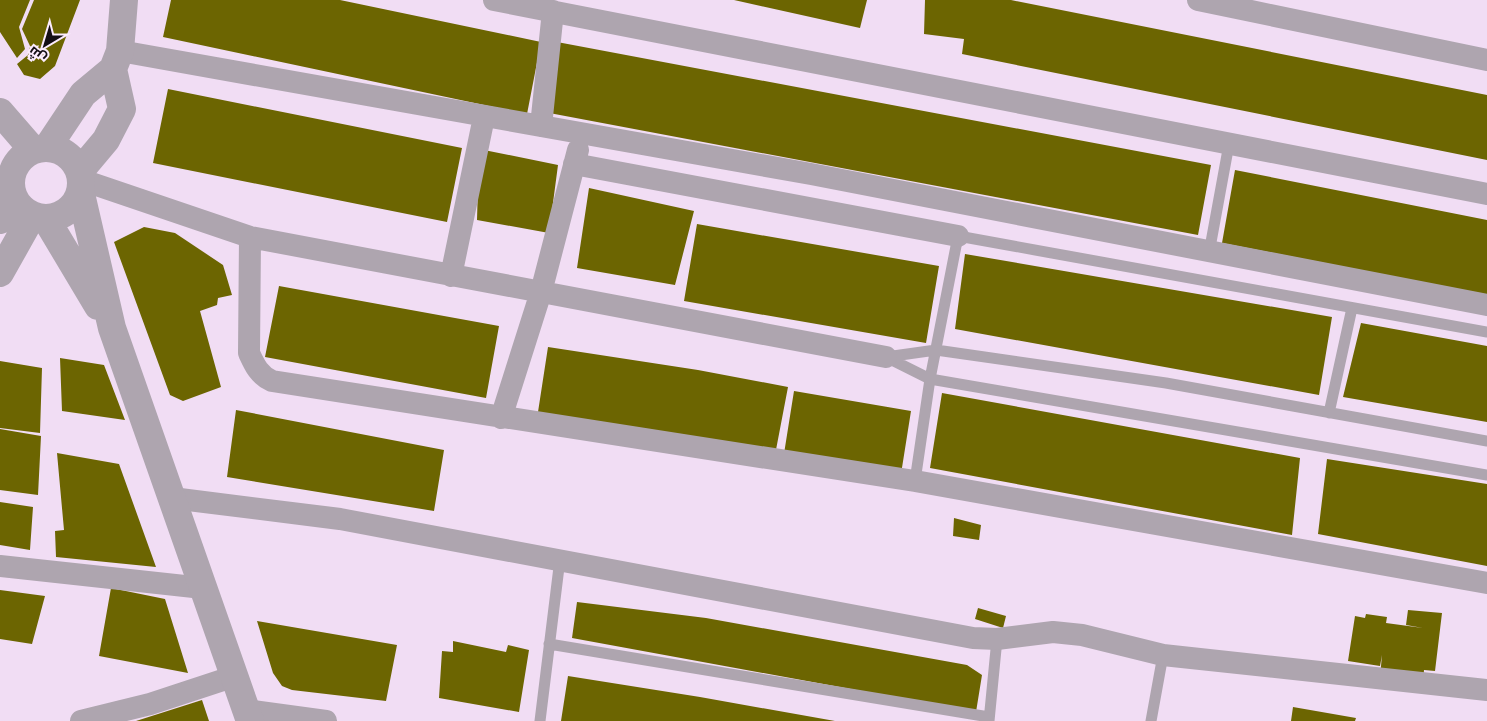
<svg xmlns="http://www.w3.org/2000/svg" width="1487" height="721" viewBox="0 0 1487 721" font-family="Signika,Cairo,sans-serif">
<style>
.building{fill:#6c6501}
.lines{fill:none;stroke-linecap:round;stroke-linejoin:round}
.service{stroke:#aea5af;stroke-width:11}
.minor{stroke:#aea5af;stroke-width:22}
.tertiary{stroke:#aea5af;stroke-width:28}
</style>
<rect width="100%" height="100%" fill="#f1ddf4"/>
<path class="building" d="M0,0H30L19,27L25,49L17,58L0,32Z
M34,0H80L55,66L40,79L24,75L17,64L28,55L30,46L22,29Z
M171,0H340L541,42L527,114L163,37Z
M734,0H867L860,28Z
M925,0H1011L1487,95V160L962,54L964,39L924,34Z
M557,42L1211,165L1198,235L544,112Z
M168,89L462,148L447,222L153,163Z
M479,149L558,165L549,233L477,220Z
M1235,170L1487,220V295L1222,243Z
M589,188L694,211L675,285L577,268Z
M697,224L939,266L926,343L684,301Z
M144,227L175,233L223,265L232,295L218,298L217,305L200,311L221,387L183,401L170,395L114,242Z
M965,254L1332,317L1319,395L955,329Z
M279,286L499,326L486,398L265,357Z
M1361,323L1487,346V422L1343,397Z
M548,347L698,370L788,387L775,455L538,412Z
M60,358L104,365L125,420L62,411Z
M0,361L42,368L40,433L0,428Z
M794,391L911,411L901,474L783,460Z
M942,393L1300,458L1292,535L930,468Z
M236,410L444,450L434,511L227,477Z
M0,429L41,436L38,495L0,490Z
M57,453L119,464L156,567L56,557L55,531L64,530Z
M1327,459L1487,484V566L1318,534Z
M0,502L33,507L30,550L0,545Z
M954,518L981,525L979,540L953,536Z
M111,588L165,599L188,673L99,656Z
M0,590L45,596L32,644L0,639Z
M577,602L706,618L967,665L982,675L976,712L572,638Z
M978,608L1006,616L1003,628L975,619Z
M1408,610L1442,613L1435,671L1424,670L1423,682L1380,677L1382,655L1380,666L1348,661L1355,616L1365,618L1366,614L1387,617L1386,623L1423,628L1406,625Z
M257,621L397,645L386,701L292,690L282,686L273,673Z
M453,641L506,652L508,645L529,650L519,712L439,698L442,651L453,652Z
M568,676L700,697L835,721H561Z
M202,700L209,721H136Z
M1293,707L1356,718L1355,721H1291Z"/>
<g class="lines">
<path class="service" d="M1209,253L1229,144
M886,357L930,379L1487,475
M886,357L936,350L1166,383L1487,441
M1329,413L1352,308
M915,481L930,379L958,236L1487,332
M549,644L989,717
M540,721L560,559
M989,721L997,639
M1151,721L1163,655"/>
<path class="minor" d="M494,0L1487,194
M1198,0L1487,60
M120,51L811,174L1487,305
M541,126L553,11
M574,164L958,236
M82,180L250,237L886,357
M250,237L249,353C255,366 259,375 272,381L915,481L1487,583
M451,276L484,117
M501,418L541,292L578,150
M172,498L340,519L973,638L997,639L1053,632L1082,635L1163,655L1487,690
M0,566L203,588
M246,710L326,721
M81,721L150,704L235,676"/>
<path class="tertiary" d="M0,112L33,150
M11 183a35 35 0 1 1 70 0a35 35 0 1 1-70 0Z
M47,148L83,94L113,69L120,51L124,0
M80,171L106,140L122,109L113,69
M81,194L112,328L250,721
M46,219L98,306
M0,220L13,197
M0,273L32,216"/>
</g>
<g transform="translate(45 45) rotate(218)" stroke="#fcecfe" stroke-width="4" paint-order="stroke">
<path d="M0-4L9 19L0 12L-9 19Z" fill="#140e15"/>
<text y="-8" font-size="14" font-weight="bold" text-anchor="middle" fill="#140e15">ش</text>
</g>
</svg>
